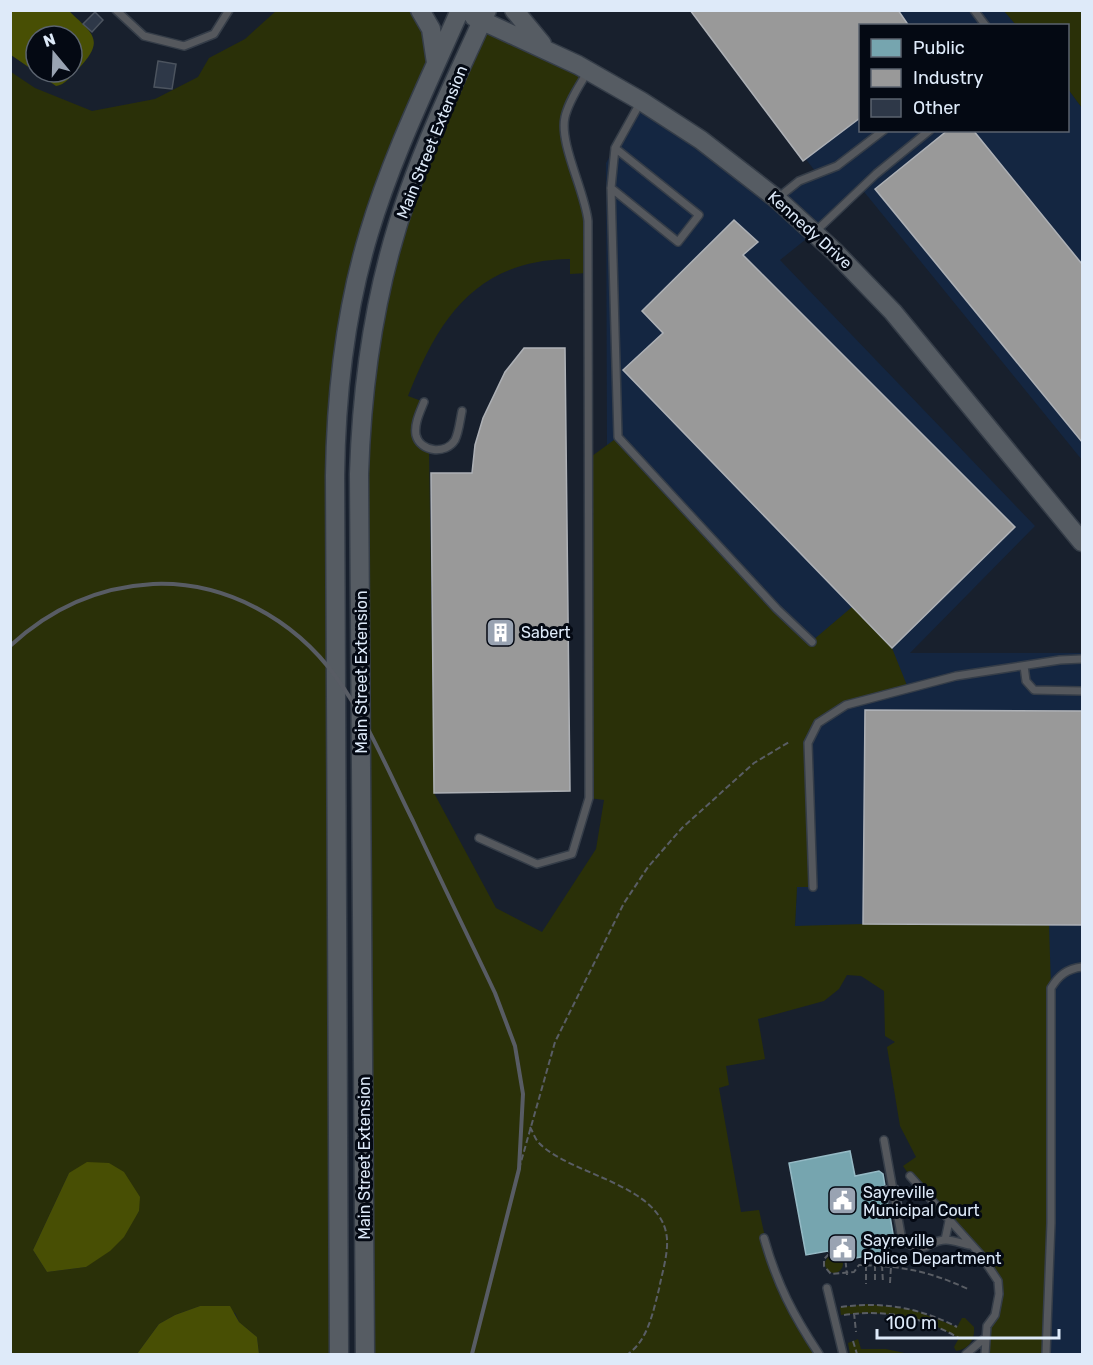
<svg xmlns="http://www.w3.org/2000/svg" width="1093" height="1365" viewBox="0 0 1093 1365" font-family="Rubik,sans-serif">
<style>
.built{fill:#142641}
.green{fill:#2a3008;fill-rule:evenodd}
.water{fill:#484f04;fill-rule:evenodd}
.public{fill:#76a5af;stroke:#95bac5;stroke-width:1.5}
.industry{fill:#999;stroke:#aeb1b6;stroke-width:1.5}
.building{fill:#2e3848;stroke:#4c545f;stroke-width:1.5}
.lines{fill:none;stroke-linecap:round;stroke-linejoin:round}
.lane-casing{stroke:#353d48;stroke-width:10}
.secondary-casing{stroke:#353d48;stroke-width:21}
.path{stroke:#595d64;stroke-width:2;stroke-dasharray:6 3;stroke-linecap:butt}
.lane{stroke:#55585d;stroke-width:7}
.secondary{stroke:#565c63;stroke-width:18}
.rail{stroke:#585c64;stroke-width:4}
.labels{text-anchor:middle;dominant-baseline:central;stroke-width:6;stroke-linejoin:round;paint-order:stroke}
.street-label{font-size:16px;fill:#deeaf9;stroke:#040913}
.poi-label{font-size:16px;fill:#deeaf9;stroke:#040913;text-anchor:start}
</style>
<rect width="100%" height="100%" fill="#18202d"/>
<path class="built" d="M1004,10L1016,25L860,26V130H1068V89L1082,108V460L861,188L815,232L780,260L1035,526L910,653H1082V1354H1041L1051,988L795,926L797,886L607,447L606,163L641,101L777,199L818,175L693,11Z"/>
<path class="green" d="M276,11H420L434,42L393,165L339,385V1354H259L257,1337L239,1322L235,1313L200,1306L175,1315L159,1324L137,1354H11V72L35,88L92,111L155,99L198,77L209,58L245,39ZM69,1173L139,1211L132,1221L86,1267L47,1272L33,1250Z
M1004,11H1082V108L1068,89V26L1016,25Z
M482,21L589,70L573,97L564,124L585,202L588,273L570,274V259C477,260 439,317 408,396L424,402L417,438L429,449L434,793L496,908L542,932L596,849L604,800L589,798L588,459L618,437L812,641L852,607L892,648L908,688L846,705L818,723L808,742L813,887H797L795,926L863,924L1049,925L1051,988L1046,1354H985L986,1337L999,1294L991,1268L910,1176L903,1166L916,1157L900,1126L887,1047L895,1042L885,1036L884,991L861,976L847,975L839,989L824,1001L758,1019L765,1059L726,1066L729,1085L719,1088L741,1212L759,1210L771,1264L819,1354H365L359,474L389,256Z
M825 1264a9 9 0 1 1 18 0a9 9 0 1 1-18 0Z
M869,1304L914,1310L957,1327L962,1318H965L974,1327C975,1340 969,1349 956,1351L954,1347L959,1338C921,1316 884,1310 841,1315L840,1307Z
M858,1339L861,1349H886L909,1354H850L848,1343Z"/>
<path class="water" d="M11,10L69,11C93,34 106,40 78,69C71,76 65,85 56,86L11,55ZM36,36H72V72H36Z
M87,1162L109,1163L124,1172L140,1197L139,1211L124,1237L110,1251L86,1267L47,1272L33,1250L69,1173Z
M200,1306H230L239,1322L257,1337L259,1354H137L159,1324L175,1315Z"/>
<path class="public" d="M850,1151L855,1176L879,1171L883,1174L895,1246L884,1249L882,1253L856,1258L852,1252L831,1255L828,1251L806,1255L789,1163Z"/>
<path class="industry" d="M690,10H898L909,26H860V118L803,161Z
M948,130H973L1082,264V442L875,189Z
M734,220L758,242L743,255L1015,527L892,648L623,370L663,333L642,311Z
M524,348H565L570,791L434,793L431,473H472L475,445L483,418L505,372Z
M865,710L1082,711V925L863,924Z"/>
<path class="building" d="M95,12L103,20L92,32L83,24Z
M158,61L176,64L172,89L154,87Z
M895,1184L898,1186L903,1211L901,1214L891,1216L885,1186Z"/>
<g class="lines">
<defs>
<path id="lane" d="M116,10L144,36L184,46L214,34L229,10
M974,10L986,26
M640,103L615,148L611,188L618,437L777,609L812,642
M611,188L678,242L699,215L615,148
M779,197L799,181L837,166L884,130
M815,232L876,174L930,130
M424,402C420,412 414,424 416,435C420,452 446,455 455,440C459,432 460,420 462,411
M1024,666L1026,681L1034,690L1082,691
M479,838L537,864L572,854L589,798L588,221C585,191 559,144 565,117C569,100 580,85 588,71
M813,887L808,743L818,723L846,705L956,676L1060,660L1082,659
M884,1140L902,1240C927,1258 926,1240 946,1240C954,1240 963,1244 970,1245
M910,1176L980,1254L998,1281L999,1294L995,1315L987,1326L985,1354
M764,1238C777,1284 793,1315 819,1354
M945,1240L949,1221
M827,1288L843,1354
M966,1354L986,1337
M1046,1354L1051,1223V988C1059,975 1067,969 1082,967"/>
<path id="secondary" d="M420,10L431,29L436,63
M514,10L542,44
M474,17L578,65L641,101L701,140L777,199L835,252L893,312L1082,542
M339,1354L335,476C336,394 345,312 369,233C392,156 428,83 460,10
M365,1354L359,474C362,377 376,282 409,191C431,129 460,70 487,10"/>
</defs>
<use href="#lane" class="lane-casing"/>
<use href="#secondary" class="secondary-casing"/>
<path class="path" d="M530,1127C533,1132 535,1139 539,1143C571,1176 663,1184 667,1239C668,1255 662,1273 659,1289C653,1312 648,1340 628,1354
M519,1169L555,1042L624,903L648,867L682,828L754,763L789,742
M829,1254L824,1259V1266L831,1274L854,1272L859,1265C903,1266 928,1271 968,1289
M842,1254L845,1256L847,1275
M866,1265V1284
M875,1265V1283
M882,1265L883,1283
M890,1283L891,1266
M841,1307C883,1301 920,1308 957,1327
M854,1313L856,1332
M844,1315C886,1309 922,1317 959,1338
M853,1341L857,1354"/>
<use href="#lane" class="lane"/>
<use href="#secondary" class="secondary"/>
<path class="rail" d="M10,646C50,609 99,587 153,584C225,581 294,619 336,677C368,721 389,773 413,821C440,879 468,936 495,993L515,1046L523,1094L519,1169L472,1354"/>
</g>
<defs>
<symbol id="building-square" viewBox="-11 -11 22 22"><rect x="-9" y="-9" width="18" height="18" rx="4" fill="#99a3b2" stroke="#040913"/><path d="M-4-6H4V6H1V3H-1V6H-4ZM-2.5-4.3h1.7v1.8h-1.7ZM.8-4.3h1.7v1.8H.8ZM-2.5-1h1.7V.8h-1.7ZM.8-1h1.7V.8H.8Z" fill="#fff"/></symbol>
<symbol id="civic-square" viewBox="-11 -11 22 22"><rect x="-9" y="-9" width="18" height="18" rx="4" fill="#99a3b2" stroke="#040913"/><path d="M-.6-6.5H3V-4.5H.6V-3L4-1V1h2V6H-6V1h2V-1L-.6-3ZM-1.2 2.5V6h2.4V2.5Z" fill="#fff"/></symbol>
</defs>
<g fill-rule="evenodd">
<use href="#building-square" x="484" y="616" width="33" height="33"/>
<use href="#civic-square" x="826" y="1184" width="33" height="33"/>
<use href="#civic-square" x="826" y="1232" width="33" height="33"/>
</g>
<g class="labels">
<g class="street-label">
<text transform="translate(432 142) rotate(-68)">Main Street Extension</text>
<text transform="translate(810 230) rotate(42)">Kennedy Drive</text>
<text transform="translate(361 672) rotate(-90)">Main Street Extension</text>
<text transform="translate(364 1158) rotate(-90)">Main Street Extension</text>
</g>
<g class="poi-label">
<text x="521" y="632">Sabert</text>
<text x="863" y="1192">Sayreville<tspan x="863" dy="18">Municipal Court</tspan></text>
<text x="863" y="1240">Sayreville<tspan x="863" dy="18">Police Department</tspan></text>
</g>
</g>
<rect width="1093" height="1365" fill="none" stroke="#deeaf9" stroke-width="24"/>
<rect x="859" y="24" width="210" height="108" fill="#040913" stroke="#5b636f" stroke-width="1.5"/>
<rect x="871" y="39" width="30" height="18" fill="#76a5af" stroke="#5b636f" stroke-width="1.5"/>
<text x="913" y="54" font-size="18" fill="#deeaf9">Public</text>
<rect x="871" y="69" width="30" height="18" fill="#999999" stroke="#5b636f" stroke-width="1.5"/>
<text x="913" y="84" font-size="18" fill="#deeaf9">Industry</text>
<rect x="871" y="99" width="30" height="18" fill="#2e3848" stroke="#5b636f" stroke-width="1.5"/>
<text x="913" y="114" font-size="18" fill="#deeaf9">Other</text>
<g transform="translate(54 54) rotate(341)"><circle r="28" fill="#040913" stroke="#5b636f" stroke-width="1.5"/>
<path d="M0-4.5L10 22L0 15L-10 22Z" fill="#99a3b2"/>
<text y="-9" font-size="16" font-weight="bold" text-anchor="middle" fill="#deeaf9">N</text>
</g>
<path d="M877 1329v9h182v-9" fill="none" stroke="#deeaf9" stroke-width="3"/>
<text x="886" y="1329" font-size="18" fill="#deeaf9" stroke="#040913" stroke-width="4.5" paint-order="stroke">100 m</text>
</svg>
